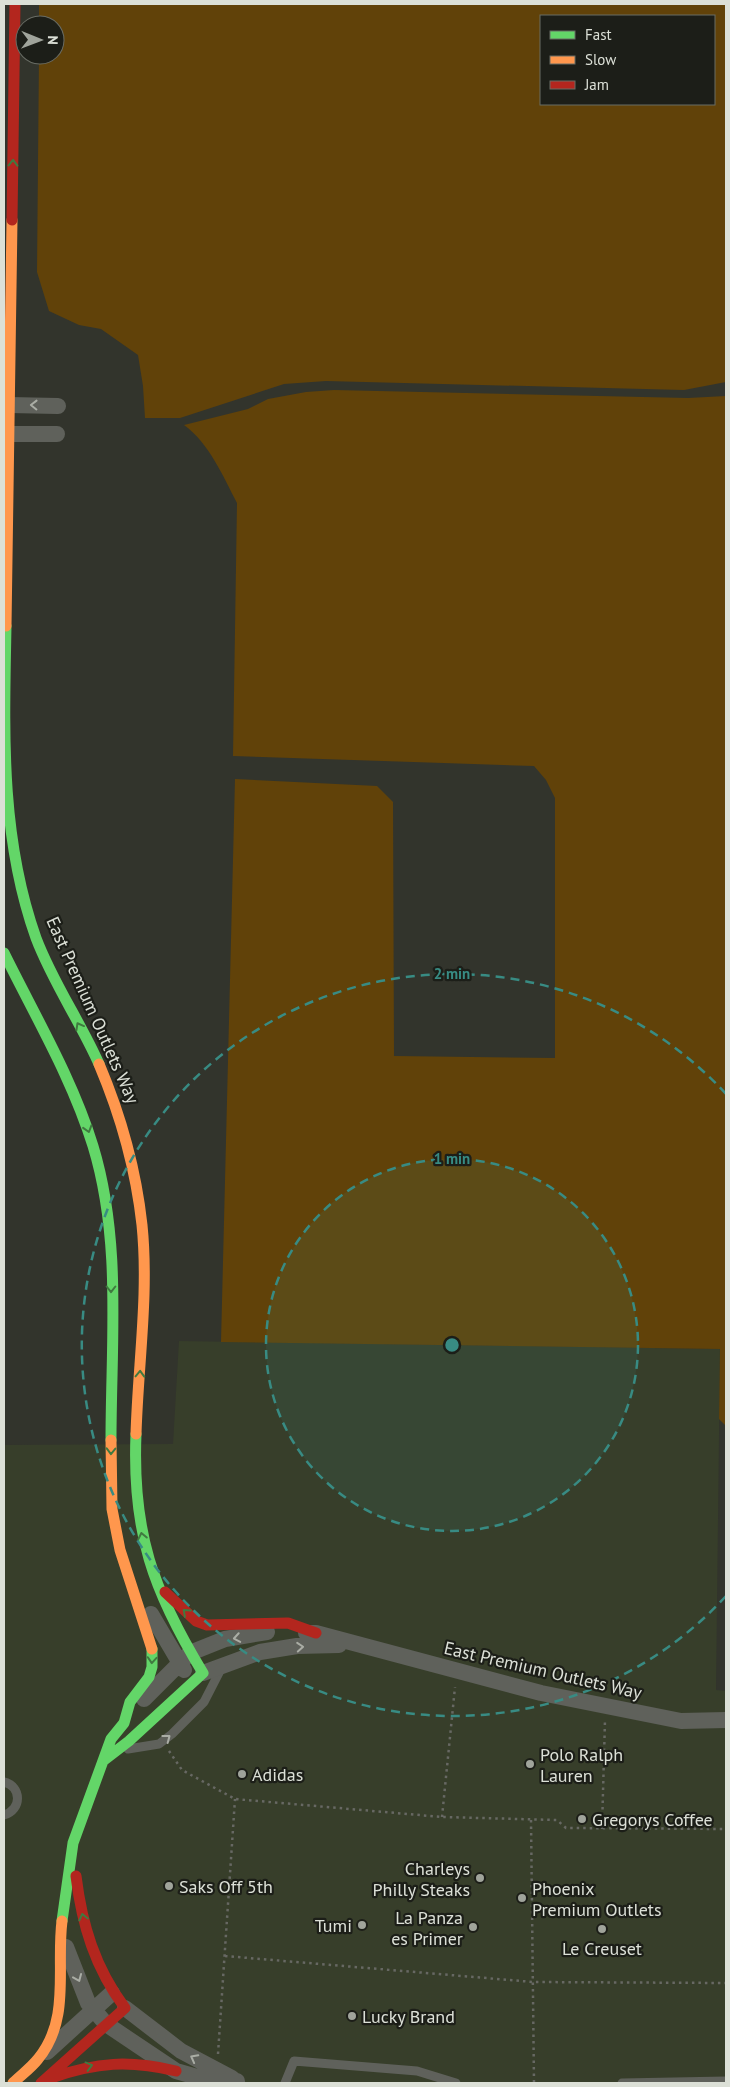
<svg xmlns="http://www.w3.org/2000/svg" width="730" height="2087" viewBox="0 0 730 2087" font-family="'PT Sans',sans-serif">
<style>
.built{fill:#373e2a}
.green{fill:#614209;fill-rule:evenodd}
.lines{fill:none;stroke-linecap:round;stroke-linejoin:round}
.path{stroke:#676863;stroke-width:2.5;stroke-dasharray:2.5 4;stroke-linecap:butt}
.lane{stroke:#5f615b;stroke-width:9}
.street{stroke:#5f615b;stroke-width:16}
.fast{stroke:#63d668;stroke-width:11}
.slow{stroke:#ff974d;stroke-width:11}
.jam{stroke:#b3261e;stroke-width:11}
.oneway{stroke:#407a40}
.oneway2{stroke:#aaada5}
.ring{fill:none;stroke:#388b83;stroke-width:2.5;stroke-dasharray:9 6}
.poi-dot{fill:#a0a49b;stroke:#1c1e18;stroke-width:2}
.labels{text-anchor:middle;dominant-baseline:central;stroke-width:4.5;stroke-linejoin:round;paint-order:stroke}
.street-label{font-size:18px;fill:#dce0d7;stroke:#1c1e18}
.poi-label{font-size:18px;fill:#dce0d7;stroke:#1c1e18;text-anchor:start}
.centre{fill:#388b83;stroke:#1c1e18;stroke-width:2.5}
.ring-label{font-size:15px;text-anchor:middle;font-weight:bold;fill:#388b83;stroke:#1c1e18;stroke-width:4.5;stroke-linejoin:round;paint-order:stroke}
</style>
<rect width="100%" height="100%" fill="#32342c"/>
<path class="built" d="M179,1341L720,1349L716,1690L726,1691V2083H4V1445L173,1444Z"/>
<path class="green" d="M39,4H726V382L684,390L326,381L284,384L180,418H145L143,386L138,355L101,329L79,325L49,311L37,272L39,55H55V25H39ZM541,16H714V104H541Z
M334,390L688,398L726,396V1426L719,1419L720,1349L221,1342L235,779L377,786L393,802L394,1056L555,1058V798L546,780L534,766L233,756L237,503C223,476 209,443 184,425L248,409L268,399L306,392Z"/>
<g class="lines">
<path class="path" d="M169,1751L182,1770L235,1799L442,1817L557,1820L566,1828L726,1829
M442,1817L455,1687
M531,1820L534,2083
M602,1829L605,1720
M225,1956L533,1982L726,1983
M218,2054L235,1799"/>
<path class="lane" d="M128,1749L159,1744L172,1734L204,1702L222,1667
M4,1782C22,1786 22,1810 4,1815
M285,2083L294,2061L417,2071L456,2083
M622,2083L726,2081"/>
<path class="street" d="M9,405L58,406
M9,434H57
M151,1614L184,1670
M306,1633H316L541,1693L681,1721L726,1720
M203,1673L260,1652L297,1646L339,1645
M144,1699L190,1653L225,1639L267,1632
M66,1947L88,2003L106,2024L176,2071L197,2077L237,2081
M125,2008L181,2051L232,2078
M47,2052L112,1993"/>
<path class="fast" d="M6,626C4,733 0,837 36,938C53,983 80,1021 99,1064
M4,953C35,1016 72,1078 93,1146C122,1241 111,1342 111,1440
M103,1761L129,1741L203,1673C153,1591 132,1532 136,1434
M62,1921L73,1843L111,1739L124,1723L130,1702L149,1677L152,1667V1649"/>
<path class="slow" d="M6,626L12,220
M99,1064C121,1116 136,1170 142,1225C149,1294 138,1365 136,1434
M111,1440L112,1509L120,1550L152,1649
M13,2083C21,2075 31,2068 38,2059C71,2019 56,1968 62,1921"/>
<path class="jam" d="M12,220L15,4
M165,1592L196,1621L207,1625L288,1623L316,1633
M51,2078C97,2062 129,2060 176,2071
M41,2083L125,2008C95,1968 82,1925 76,1876"/>
</g>
<defs><path id="oneway-chevron" d="M-2-3.5L2.5 0L-2 3.5" fill="none" stroke-width="1.6" stroke-linecap="round" stroke-linejoin="round" transform="scale(1.25)"/></defs>
<g class="oneway">
<use href="#oneway-chevron" transform="translate(13 163) rotate(-89)"/>
<use href="#oneway-chevron" transform="translate(79 1026) rotate(-119)"/>
<use href="#oneway-chevron" transform="translate(88 1129) rotate(73)"/>
<use href="#oneway-chevron" transform="translate(111 1289) rotate(90)"/>
<use href="#oneway-chevron" transform="translate(140 1374) rotate(-88)"/>
<use href="#oneway-chevron" transform="translate(111 1451) rotate(91)"/>
<use href="#oneway-chevron" transform="translate(142 1536) rotate(-102)"/>
<use href="#oneway-chevron" transform="translate(186 1612) rotate(-138)"/>
<use href="#oneway-chevron" transform="translate(152 1660) rotate(94)"/>
<use href="#oneway-chevron" transform="translate(83 1917) rotate(-103)"/>
<use href="#oneway-chevron" transform="translate(89 2066) rotate(-15)"/>
</g>
<g class="oneway2">
<use href="#oneway-chevron" transform="translate(34 405) rotate(-179)"/>
<use href="#oneway-chevron" transform="translate(237 1638) rotate(170)"/>
<use href="#oneway-chevron" transform="translate(300 1647) rotate(-4)"/>
<use href="#oneway-chevron" transform="translate(167 1738) rotate(-37)"/>
<use href="#oneway-chevron" transform="translate(78 1978) rotate(67)"/>
<use href="#oneway-chevron" transform="translate(194 2058) rotate(-152)"/>
</g>
<circle cx="452" cy="1345" r="186" fill="#388b83" fill-opacity=".12"/>
<g class="ring">
<circle cx="452" cy="1345" r="186"/>
<path d="M726 1596A371 371 0 1 1 726 1094"/>
</g>
<g class="poi-dot">
<circle cx="530" cy="1764" r="5"/>
<circle cx="242" cy="1774" r="5"/>
<circle cx="582" cy="1819" r="5"/>
<circle cx="480" cy="1878" r="5"/>
<circle cx="169" cy="1886" r="5"/>
<circle cx="522" cy="1898" r="5"/>
<circle cx="362" cy="1925" r="5"/>
<circle cx="473" cy="1927" r="5"/>
<circle cx="602" cy="1929" r="5"/>
<circle cx="352" cy="2016" r="5"/>
</g>
<g class="labels">
<g class="street-label">
<text transform="translate(93 1010) rotate(66)">East Premium Outlets Way</text>
<text transform="translate(543 1670) rotate(13)">East Premium Outlets Way</text>
</g>
<g class="poi-label">
<text x="540" y="1754">Polo Ralph<tspan x="540" dy="21">Lauren</tspan></text>
<text x="252" y="1774">Adidas</text>
<text x="592" y="1819">Gregorys Coffee</text>
<text x="470" y="1868" text-anchor="end">Charleys<tspan x="470" dy="21">Philly Steaks</tspan></text>
<text x="179" y="1886">Saks Off 5th</text>
<text x="532" y="1888">Phoenix<tspan x="532" dy="21">Premium Outlets</tspan></text>
<text x="463" y="1917" text-anchor="end">La Panza<tspan x="463" dy="21">es Primer</tspan></text>
<text x="352" y="1925" text-anchor="end">Tumi</text>
<text x="602" y="1948" text-anchor="middle">Le Creuset</text>
<text x="362" y="2016">Lucky Brand</text>
</g>
</g>
<circle cx="452" cy="1345" r="8" class="centre"/>
<g class="ring-label">
<text x="452" y="979">2 min</text>
<text x="452" y="1164">1 min</text>
</g>
<rect width="730" height="2087" fill="none" stroke="#dce0d7" stroke-width="10"/>
<rect x="540" y="15" width="175" height="90" fill="#1c1e18" stroke="#696c64"/>
<rect x="550" y="31" width="25" height="8" fill="#63d668" stroke="#696c64"/>
<text x="585" y="40" font-size="15" fill="#dce0d7">Fast</text>
<rect x="550" y="56" width="25" height="8" fill="#ff974d" stroke="#696c64"/>
<text x="585" y="65" font-size="15" fill="#dce0d7">Slow</text>
<rect x="550" y="81" width="25" height="8" fill="#b3261e" stroke="#696c64"/>
<text x="585" y="90" font-size="15" fill="#dce0d7">Jam</text>
<g transform="translate(40 40) rotate(91)"><circle r="24" fill="#1c1e18" stroke="#696c64"/>
<path d="M0-4L9 19L0 12L-9 19Z" fill="#a0a49b"/>
<text y="-8" font-size="14" font-weight="bold" text-anchor="middle" fill="#dce0d7">N</text>
</g>
</svg>
